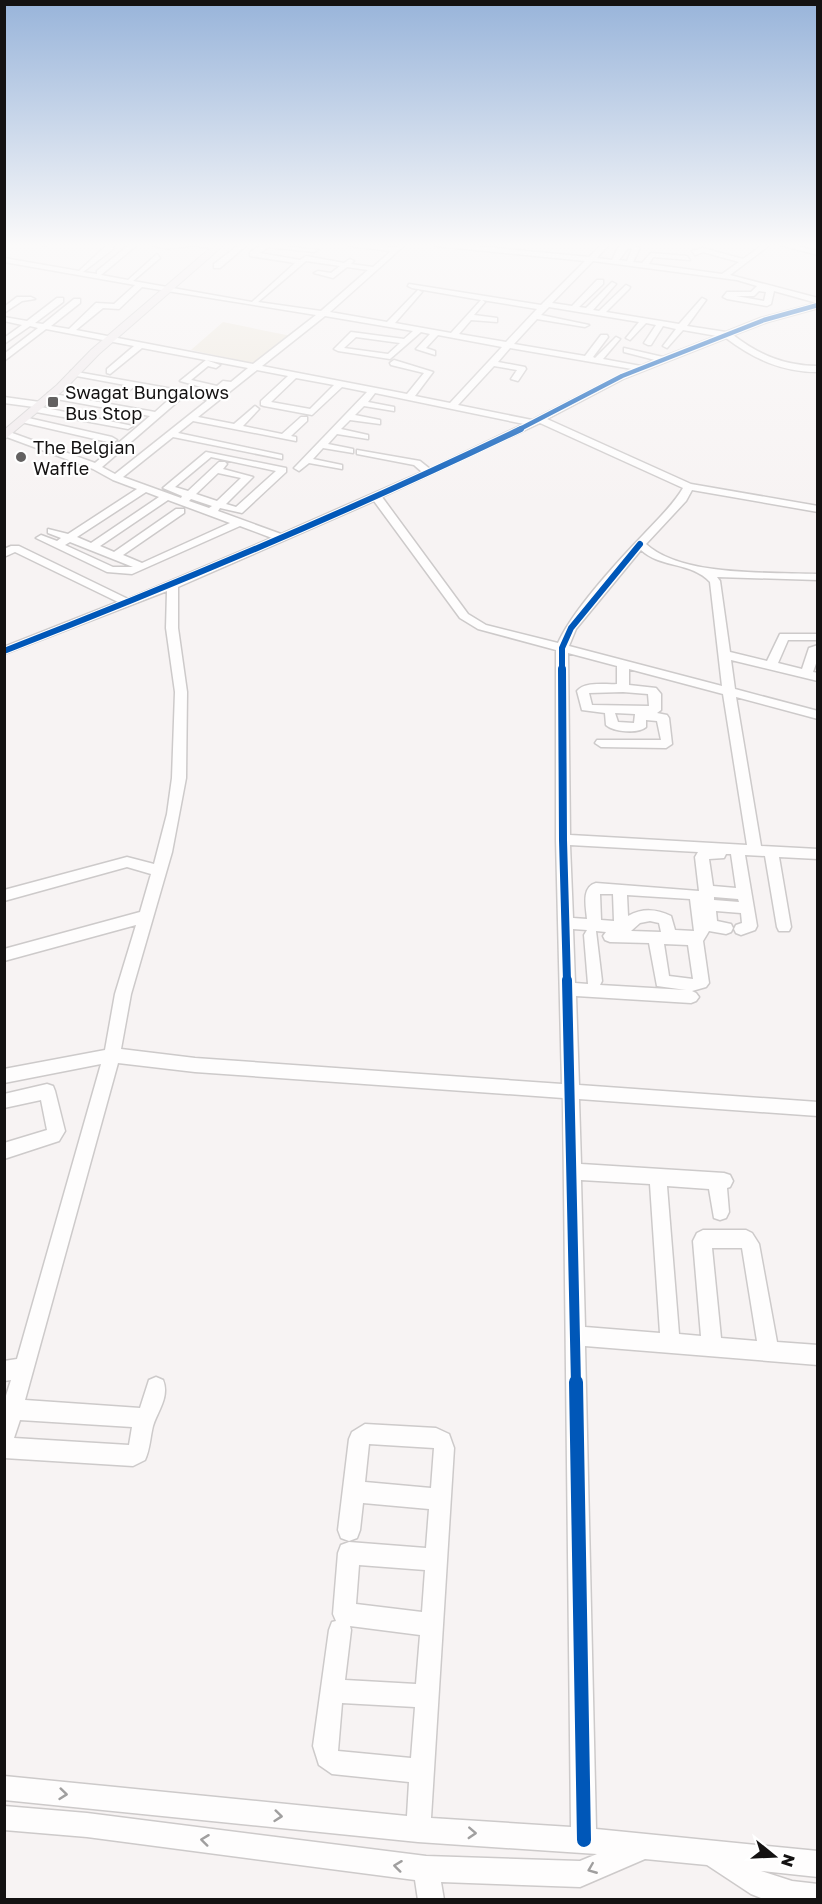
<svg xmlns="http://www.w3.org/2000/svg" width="822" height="1904" viewBox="0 0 822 1904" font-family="'Golos Text',sans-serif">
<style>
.green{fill:#ede7dc}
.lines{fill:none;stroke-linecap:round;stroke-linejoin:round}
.minor-casing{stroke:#cdcaca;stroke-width:3}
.major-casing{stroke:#d1d0d0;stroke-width:2}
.minor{fill:#fefdfd;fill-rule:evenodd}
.major{fill:#f0eaec;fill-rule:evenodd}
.cycleway-far4-casing{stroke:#fff;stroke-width:7}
.cycleway-far3-casing{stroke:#fff;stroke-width:8}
.cycleway-far2-casing{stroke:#fff;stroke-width:11}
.cycleway-far1-casing{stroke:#fff;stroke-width:14}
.cycleway-casing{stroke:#fff;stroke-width:17}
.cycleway-far4{stroke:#0057b8;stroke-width:4.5}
.cycleway-far3{stroke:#0057b8;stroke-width:6}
.cycleway-far2{stroke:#0057b8;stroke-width:8}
.cycleway-far1{stroke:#0057b8;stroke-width:10}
.cycleway{stroke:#0057b8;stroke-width:14}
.oneway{stroke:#a09f9f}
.poi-dot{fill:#636161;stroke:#fff;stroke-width:2}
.labels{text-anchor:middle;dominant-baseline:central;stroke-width:4.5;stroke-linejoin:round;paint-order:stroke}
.far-poi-label{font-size:18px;fill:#141212;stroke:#fff;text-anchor:start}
</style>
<rect width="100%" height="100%" fill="#f7f3f3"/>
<path class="green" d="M223,322L291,336L256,364L191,350Z"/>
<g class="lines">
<defs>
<path id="minor" d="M4,244H10L4,247Z
M38,244H49L45,246Z
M130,244H138L101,275L128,280L157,254L160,258L133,281L252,302L295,263L250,256V252L264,244L318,250L314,252L268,247L260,253L300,260L306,256L344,263L350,259L354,261L351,264L373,267L391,251L350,246L347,244L396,247L399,244H406L330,312L387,322L418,290L422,292L395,323L451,333L481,300L412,288L408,286L409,284L541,305L585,261L436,246L433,244H455L589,257L602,244H609L597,258L612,260L619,246L627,244L640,248L633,262L642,263L651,253L687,256L690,260L653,257L649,264L722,274L739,262L703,252L695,255L692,251L703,248L743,259L764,244H771L730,275L818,298V308L767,322L733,335C759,355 785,366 818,366V372C782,372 754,359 726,338L625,378L547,419L691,484L818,506V512L692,490L686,501L646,544C682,577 770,572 818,574V580L717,577L720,581L730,652L767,661L780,634H818V640H788L778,663L802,669L809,648L818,645V658L813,672L818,673V681L731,660L735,689L818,711V719L736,697L761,846L818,849V859L779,857L791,927L789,931H779L777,927L765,856L745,855L757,926L755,930L741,935L736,933L734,929L736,925L742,923L741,913L716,911L717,921L731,924L733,928L731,932L726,934L709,931L703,941L709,983L706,987L692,991L696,993L699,997L696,1001L691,1003L576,996L579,1085L818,1102V1116L579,1099L581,1164L724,1173L730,1175L733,1181L730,1187L727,1188L729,1212L726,1218L720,1220L714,1218L709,1189L667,1186L679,1334L701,1336L693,1241L697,1233L703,1230H746L752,1233L759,1244L777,1342L818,1345V1365L585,1346L596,1829L818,1851V1877L761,1871L792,1881L818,1884V1900H766L751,1894L707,1865L645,1859L580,1887L441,1882L444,1900H418L415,1880L87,1837L4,1830V1806L87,1813L426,1856L580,1861L597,1854L418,1842L4,1800V1776L407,1816L409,1782L332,1774L319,1765L313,1746L329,1630L332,1622L336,1621L333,1614L338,1553L341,1545L349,1542L426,1548L429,1509L363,1503L360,1530L357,1538L349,1541L341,1538L338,1530L349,1439L352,1432L365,1424L436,1428L449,1434L454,1448L431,1818L571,1827L563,1098L195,1072L118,1063L25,1400L140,1408L149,1380L156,1377L163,1380C170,1397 157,1412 153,1426C150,1438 150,1449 145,1460L133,1466L4,1458V1402L11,1380L4,1381V1361L17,1359L101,1064L4,1083V1069L105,1050L115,994L136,925L4,961V949L140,912L151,874L127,867L4,901V890L127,857L154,864L167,814L172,778L175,692L166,628L167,591L4,654V647L118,602L15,552L4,557V549L11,546H19L128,599L272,538L240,526L132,574L107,572L36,538L41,535L57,541L61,538L48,533V529L68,534L137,489L113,480L93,469L4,436V430L95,463L150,416L51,398L48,397V393L155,412L175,394L134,387L116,400L112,397L125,385L71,375V371L213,396L219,392L180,381L206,360L220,365L216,368L208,366L191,380L217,386L223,381L231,382L248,368L142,348L110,374L107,373V369L134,346L46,329L4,361V354L38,328L30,326L4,344V338L22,325L4,321V317L27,321L57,298H63V302L35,323L43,324L74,299H80V303L51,326L69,329L96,303L114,304L135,285L4,262V258L79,271L107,245H113V249L83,272L97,274V271ZM628,248L632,249L627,261L619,260ZM306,261L340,266L331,273L318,271L314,273L333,278L347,267L368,270L321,311L258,302ZM593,261L737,280L757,286L751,292H727L723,297L727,299L767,306L771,304L774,291L817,303L761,318L726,332L687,326L706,300L702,298L679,324L606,312L629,289L630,287L626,285L599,311L593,310L616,284L612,282L586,308L579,307L603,284V280H597L572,306L552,303ZM142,287L316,315L253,364L76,330L103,308L119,309ZM759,291L766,292L764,301L736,296H754ZM482,300L537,309L506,342L459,334L471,320L497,322V318L474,315L485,302ZM549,307L639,322L626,338L630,340L646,323L656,325L644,343L648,345H651L663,326L676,329L663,346L667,348L683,330L717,336L663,357L624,348V352L655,360L641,366L603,359L620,339L616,337L595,358L593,357L608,337L607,335H601L585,356L514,344L537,319L585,327L589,325L541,315ZM325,316L413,331L404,339L351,332L334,349L338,351L390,359L421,332L430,334L416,349L435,355V351L426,348L438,335L502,347L450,403L415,396L433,372L394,360L390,363L391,365L424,373L407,394L262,366ZM356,337L400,343L388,354L344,348ZM510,348L632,369L532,420L458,405L494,366L517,370L511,379L518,381L526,369L525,367L498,362ZM257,370L288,376L261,401V405L264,406L312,415L342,387L367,392L296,466L294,468L299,471L309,463L342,469V465L313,459L323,448L353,453V449L328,444L337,434L368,439V435L341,429L350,420L380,424V420L355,415L364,406L394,411V407L368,402L375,393L524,424L430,469L420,461L357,450V454L414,465L422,472L281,534L218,511L220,508L242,513L286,472V468L206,452L163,488L182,496L181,498L123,477L173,437L282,459V455L178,433L193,421L296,441V437L291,436L307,421V417H301L282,434L243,426L259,409L255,406L234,424L198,417ZM296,378L334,385L310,409L271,402ZM184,396L208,400L115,474L102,467ZM540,423L683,488C673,505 658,519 644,534C618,561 573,610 558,643L486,625L468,614L382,497ZM211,457L276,471L236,507L226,504L253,477L223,469L227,464L225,462H219L188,491L175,487ZM218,473L241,478L217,501L196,494ZM146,492L159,497L91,543L77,537ZM191,499L212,506L209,508L189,501ZM168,500L230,523L142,563L123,555L184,513V509H176L114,552L100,546ZM374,501L460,618L478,629L556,650V840L562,1084L195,1058L121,1049L131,994L172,852L186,778L187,692L178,628V587ZM70,542L133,567H113L65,545ZM641,550C660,568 692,562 710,582L722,686L569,646L576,629ZM568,653L617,666V684C605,685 585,681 577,691L582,710L605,713L606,725C614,732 638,734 646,727V720L657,721L661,740H597L595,743L601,747L666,748L672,744L669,718L667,715L657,713L661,710V694L656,688L629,685V669L723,694L747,845L570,835ZM623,692L648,694L649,706L592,705L589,693ZM615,713L635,714L634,723L618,722ZM570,845L698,852L695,857L699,891L596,883C581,887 586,907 587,919L573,918ZM726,854H731L736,888L713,886L709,859L724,858ZM600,894H613L614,921L601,920ZM627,895L690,899L694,931L675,930L671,916C656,909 643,908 628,916ZM714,897L738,899L739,902L714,900ZM650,921L659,923L661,932L631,931L640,923ZM573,929L587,930L584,935L588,984L575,983ZM596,931L606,932L603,936L605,940L610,942L649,943L657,986L686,990L600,985L602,981ZM664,944L688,945L693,979L669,976ZM581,1180L650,1184L660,1333L585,1327ZM712,1248H742L757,1341L721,1338ZM20,1420L132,1427L129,1445L14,1438ZM369,1444L434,1448L431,1488L365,1482ZM359,1565L425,1570L422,1612L356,1604ZM350,1626L420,1635L416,1684L345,1680L351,1630ZM342,1703L415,1707L411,1758L338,1751Z
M150,244H209L214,246C207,249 202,246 194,246C180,246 166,252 150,244Z
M240,244H248L220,268H214V264Z
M776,244H788L818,251V255Z
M17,297H31L35,299L22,301L4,313V307Z
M4,397L40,402L44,405L41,407L133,426L128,429L36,412L32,409L34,407L4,403Z
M24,417L112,437L117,440L112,443L21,422L19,420Z
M47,1084L53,1086L55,1091L65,1131L59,1141L4,1159V1143L47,1130L41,1100L4,1108V1094Z"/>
<path id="major" d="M215,244H225L99,354L65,389L4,440V430L57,385L91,350Z"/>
</defs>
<use href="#minor" class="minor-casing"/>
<use href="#major" class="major-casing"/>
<use href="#minor" class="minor"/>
<use href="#major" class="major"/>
<defs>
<path id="cycleway-far4" d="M518,430L622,376L764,320L818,305"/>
<path id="cycleway-far3" d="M4,651C179,583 352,510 521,429
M562,670V648L571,628L640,544"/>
<path id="cycleway-far2" d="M562,669L563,840L567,981"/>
<path id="cycleway-far1" d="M567,980L576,1384"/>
<path id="cycleway" d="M576,1382L584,1840"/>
</defs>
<use href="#cycleway-far4" class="cycleway-far4-casing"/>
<use href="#cycleway-far3" class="cycleway-far3-casing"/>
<use href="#cycleway-far2" class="cycleway-far2-casing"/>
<use href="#cycleway-far1" class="cycleway-far1-casing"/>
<use href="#cycleway" class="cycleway-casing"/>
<use href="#cycleway-far4" class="cycleway-far4"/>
<use href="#cycleway-far3" class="cycleway-far3"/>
<use href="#cycleway-far2" class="cycleway-far2"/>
<use href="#cycleway-far1" class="cycleway-far1"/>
<use href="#cycleway" class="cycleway"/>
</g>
<defs><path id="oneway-chevron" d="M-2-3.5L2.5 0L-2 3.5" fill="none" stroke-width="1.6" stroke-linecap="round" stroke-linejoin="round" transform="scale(1.5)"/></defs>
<g class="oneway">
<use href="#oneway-chevron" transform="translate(63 1794) rotate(6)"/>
<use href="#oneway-chevron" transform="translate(278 1816) rotate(6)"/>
<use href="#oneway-chevron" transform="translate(472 1833) rotate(3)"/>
<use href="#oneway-chevron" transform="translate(205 1840) rotate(-173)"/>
<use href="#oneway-chevron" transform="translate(398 1866) rotate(-173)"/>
<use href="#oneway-chevron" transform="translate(592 1869) rotate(158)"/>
</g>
<linearGradient id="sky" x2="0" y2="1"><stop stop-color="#98b4da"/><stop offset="0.48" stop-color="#fbfafa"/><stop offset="1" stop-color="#fbfafa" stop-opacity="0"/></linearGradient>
<rect width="822" height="510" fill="url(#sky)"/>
<g class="poi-dot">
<rect x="47" y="396" width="12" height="12" rx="3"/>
<circle cx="21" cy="457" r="6"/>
</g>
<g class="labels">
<g class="far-poi-label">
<text x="65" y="392">Swagat Bungalows<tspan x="65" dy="21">Bus Stop</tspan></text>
<text x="33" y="447">The Belgian<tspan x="33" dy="21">Waffle</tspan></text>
</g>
</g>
<rect width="822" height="1904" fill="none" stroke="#141212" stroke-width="12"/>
<g transform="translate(774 1856) rotate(108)" stroke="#ffffff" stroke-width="4.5" paint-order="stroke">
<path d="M0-4.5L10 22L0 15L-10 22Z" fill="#141212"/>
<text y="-9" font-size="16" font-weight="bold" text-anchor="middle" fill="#141212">N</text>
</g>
</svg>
